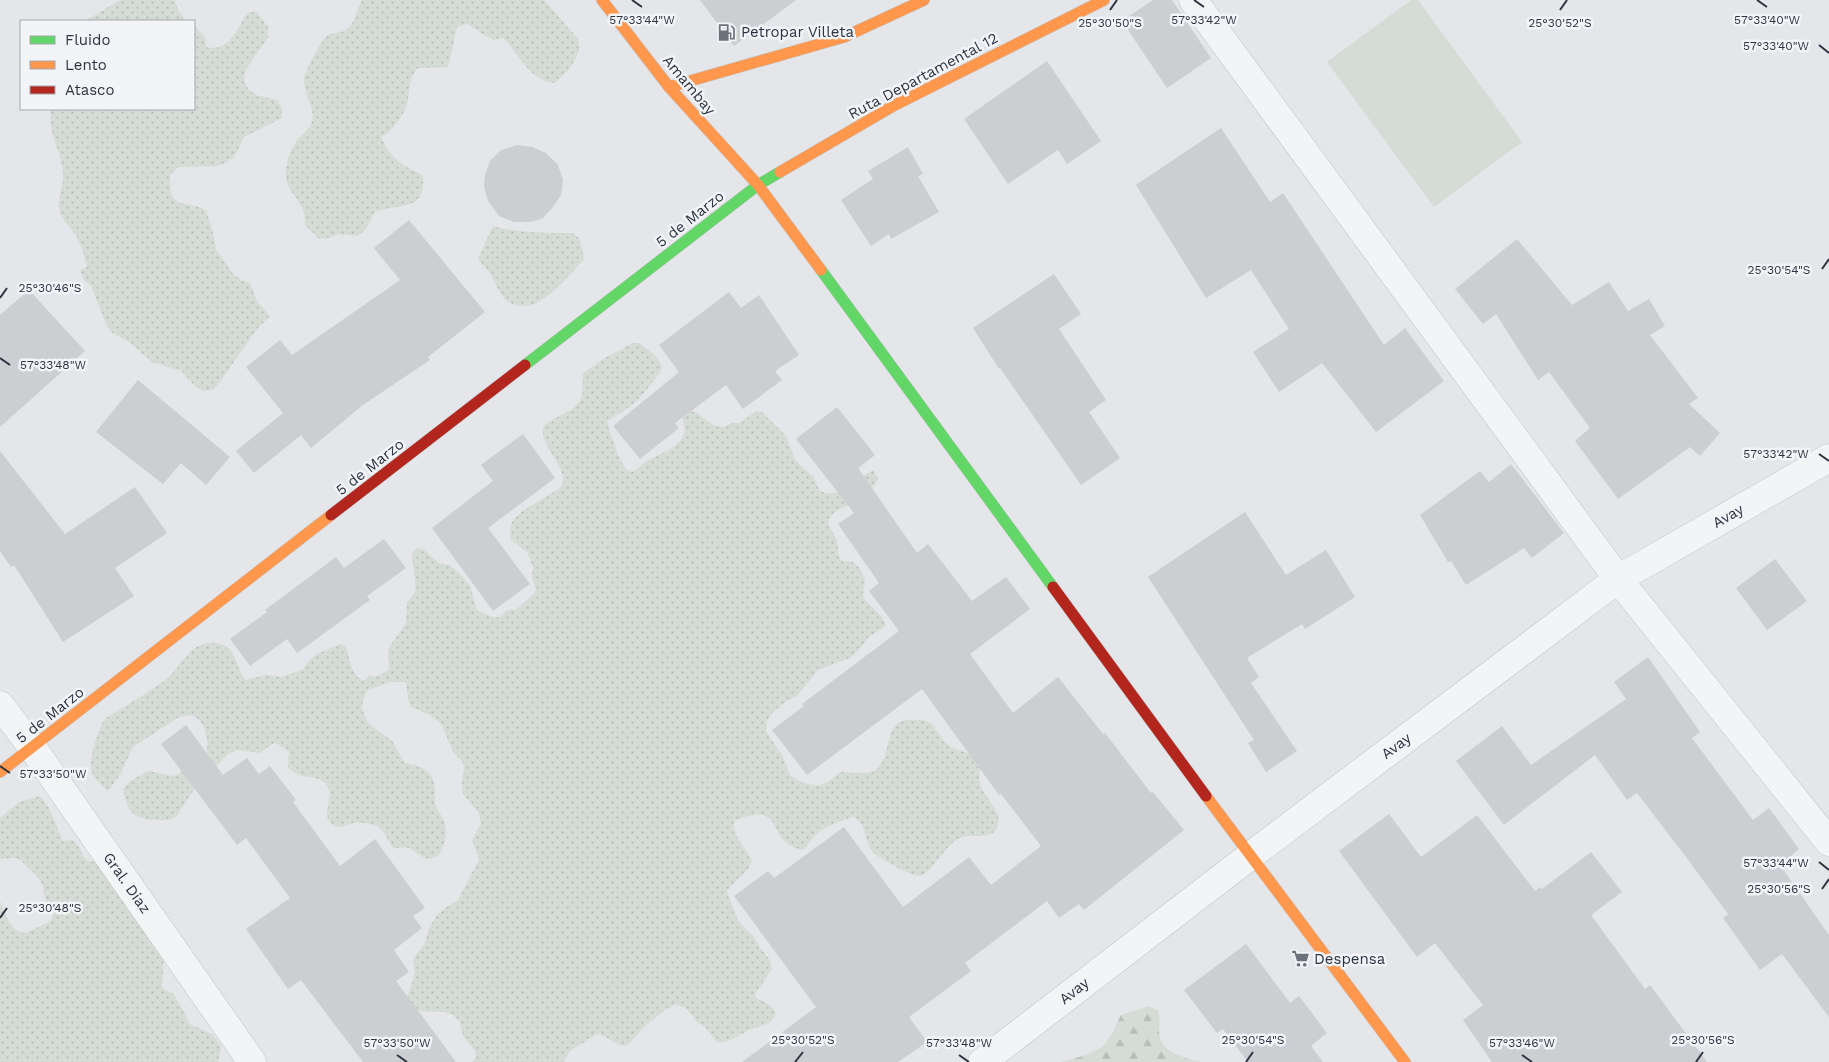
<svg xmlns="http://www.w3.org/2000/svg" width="1829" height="1062" viewBox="0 0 1829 1062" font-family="'Work Sans',sans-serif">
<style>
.forest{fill:url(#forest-firs)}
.park{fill:url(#park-dots)}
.garden{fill:#d5dcd5}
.building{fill:#ccced1}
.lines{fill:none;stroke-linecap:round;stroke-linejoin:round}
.street-casing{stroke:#c2c4c7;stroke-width:29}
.fast-casing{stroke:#c2c4c7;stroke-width:12}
.slow-casing{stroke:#c2c4c7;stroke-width:12}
.jam-casing{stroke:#c2c4c7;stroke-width:12}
.street{stroke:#f3f4f5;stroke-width:28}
.fast{stroke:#63d668;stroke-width:11}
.slow{stroke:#ff974d;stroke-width:11}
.jam{stroke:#b3261e;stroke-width:11}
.ticks{fill:none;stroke:#2c3441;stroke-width:2}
.labels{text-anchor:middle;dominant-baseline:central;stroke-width:5;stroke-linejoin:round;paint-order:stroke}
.poi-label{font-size:15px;fill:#2c3441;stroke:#f2f4f7;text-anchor:start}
.street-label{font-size:15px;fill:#2c3441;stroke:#f2f4f7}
.ticks-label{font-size:12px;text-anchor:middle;fill:#2c3441;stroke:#f2f4f7;stroke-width:5;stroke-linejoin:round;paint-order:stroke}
</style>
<defs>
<pattern id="forest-firs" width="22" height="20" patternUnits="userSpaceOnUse" patternTransform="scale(1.25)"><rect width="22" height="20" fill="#d5dcd5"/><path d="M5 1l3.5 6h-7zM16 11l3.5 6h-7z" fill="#b7bdb8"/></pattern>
<pattern id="park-dots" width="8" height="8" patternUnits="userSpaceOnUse" patternTransform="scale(1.25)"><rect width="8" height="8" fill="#d5dcd5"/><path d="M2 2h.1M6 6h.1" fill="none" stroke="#b7bdb8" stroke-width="1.8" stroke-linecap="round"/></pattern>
</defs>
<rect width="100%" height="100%" fill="#e4e6e9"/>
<path class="forest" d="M1149,1006L1158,1010C1160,1018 1160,1022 1159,1030C1159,1053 1183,1057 1201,1062H1061C1075,1058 1099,1054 1108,1040C1113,1033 1117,1023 1121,1015Z"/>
<path class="park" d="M120,0H175C177,10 180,15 188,21H85Z
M362,0H544L578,39L579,49L576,58L570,68L555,83C527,79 521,55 503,38L493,40L467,24L457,27L448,67L418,68C407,80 411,90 407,104C403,117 392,131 381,137C386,149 395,160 405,166C411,170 418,172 423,176C426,213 399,203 375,212L366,229L358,236L338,234L329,238L319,239L305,225C305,221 305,217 304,213C301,200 286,190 286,176C285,163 291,150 297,140C301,135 307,131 310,126C319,111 302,93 304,78C305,72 323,37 328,35C333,32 341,33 346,30C356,23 356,9 362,0Z
M256,11L268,27V37L245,71L244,80L248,89L256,95L277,100L282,108V118L244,137L235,156L227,162L218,166L178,167L170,175C169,211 182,199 206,210L212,229L216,249L233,274L241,280L250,283L257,301L270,316L256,330L220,382L213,390L203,391L194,385L181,371L152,362L129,342L111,332L106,324L91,286L84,280L80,270L87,267C84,257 82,246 77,237C72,230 65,223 61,215C55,202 63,190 63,177C64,153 47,136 51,109H194V25L205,37L206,47C228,53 237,30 247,13Z
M493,226C520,234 545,233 573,233L580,239L584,259C567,277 533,323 506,300C498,293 496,282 490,274C487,269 482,264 478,259Z
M633,343H639C647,349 660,357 662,368C662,372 638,401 633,404C625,410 616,416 607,421C611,435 618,459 627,470L632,472C638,470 640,466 644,463C656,454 680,449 684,433C685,429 683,422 683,417L691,411L696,412L713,425L723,427L732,423H740L756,411L762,412L786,436L795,460L811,475L814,476C815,480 817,487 820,490C834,503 860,477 873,470L878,479C874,488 868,495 859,500C848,508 832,507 828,523C830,529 833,533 836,538C840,547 835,556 844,562L851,561L859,567L865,580L863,594L865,600L882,617L886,626L869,637L857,652L850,658L818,670L797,696L784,703L772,713L767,721L766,731L783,757L790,775L803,783L818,786L828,782L840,772C850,772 865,775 874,771C894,760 881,718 911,720C916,720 922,719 926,721C937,725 940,740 950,746C961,753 970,750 980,761C980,769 978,780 981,787C986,799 1002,812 998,824C993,844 971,831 958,839C945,846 930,874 921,876C912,877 883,860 876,855C863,845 869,824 853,817C831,825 818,827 805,849L800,850C793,847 786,844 781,837C777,832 775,825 771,820C762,809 744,817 734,821C732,837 747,847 752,861L748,869L727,890L728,895L739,922L754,937L761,949L770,960L772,969L755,994L756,998C764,1001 772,1005 776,1013C772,1027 757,1026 747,1031C737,1036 728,1044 717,1042L705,1027L697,1022L688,1010L684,1007L675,1005L666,1009L643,1028L630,1043L626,1046H621L600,1034L595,1035L570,1051L564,1062H472L476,1057L475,1051L463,1036L460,1022L453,1015L444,1012L414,1011C402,996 411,991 414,976C415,971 414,964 413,959L425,943L429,928L437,915L445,908L458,900L479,859L472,840L481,823L479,813L463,794L462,783L464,768L463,763L453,752L442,725L430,715L411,707L409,703L406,682H391L368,690L363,699L362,709L368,723L392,741L405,763C414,765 423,766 429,773C438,783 433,797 436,807C438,812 443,816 444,821C448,832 445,855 433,858C423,862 417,851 409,848C404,847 398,848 393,848C389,842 384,830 377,826C372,823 360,822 354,823C347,824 339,830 332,824C319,813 337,796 326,784C316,773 300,781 288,767L289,752L276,743L272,744L260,753L238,750L229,753L195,788L176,817C170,821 163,820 156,820C133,820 127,810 123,789L130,781L148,771L173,776L178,774L206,758C209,741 208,726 193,715L179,717L133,747L120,775L108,791C101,785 91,777 91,767C90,758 99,725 105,719C110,715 116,712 121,709C135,700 150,691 163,682C183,668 190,636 220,644C237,648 236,670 246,680L266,675L281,677L296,672L303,669L309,661L317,654L340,644L345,646C351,658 349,673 362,680H366L370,675L376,677L389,670L388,649L406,623L407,603L416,590L412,555L414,550L419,548L424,550L439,563L450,565L464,578L470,586L477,610C484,614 491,618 500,617L507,610L517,609L536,591L532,577L533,567L527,552L510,539L511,524L514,519L521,512L560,488C574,470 536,446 544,425C570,407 587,412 582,374L605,358Z
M40,796L49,808L63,841L73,840C89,856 77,864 106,861L164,950L162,986L165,990L174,994L190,1024L213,1035L219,1043L221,1047L218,1062H0V901C4,911 13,938 28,932C35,929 42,925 50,922L54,913L44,896L43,886L38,877L20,860L15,858L0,859V818L19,802Z"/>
<path class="garden" d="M1411,0H1418L1522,142L1434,207L1327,62Z"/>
<path class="building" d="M700,0H796L734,46Z
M1153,0H1172L1211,58L1167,88L1122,21Z
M1047,61L1101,141L1067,164L1058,150L1008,184L964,119Z
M1221,128L1270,202L1283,193L1384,345L1405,328L1444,381L1376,432L1322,363L1279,392L1253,352L1289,329L1251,270L1206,298L1136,185Z
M517,145L532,147L546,153L558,165L563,180L561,195L553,207L543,218L531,222H514L499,216L488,201L484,187L485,175L490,161L501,150Z
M908,147L923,174L918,176L939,212L891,239L889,234L871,246L841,200L873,179L868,171Z
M409,220L485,312L428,357L430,360L363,405L311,448L301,435L254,473L236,451L283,413L246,367L280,340L292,355L400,280L374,248Z
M1517,239L1572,305L1609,282L1628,311L1649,299L1665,326L1650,335L1698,398L1689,404L1720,433L1700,456L1690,447L1618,499L1575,441L1590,428L1549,372L1538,380L1496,314L1483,324L1455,289Z
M1054,274L1081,314L1059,329L1106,400L1089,412L1120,458L1081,485L1000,368L999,369L973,328Z
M29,290L85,351L0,427V315Z
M729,292L741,308L759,295L799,355L775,371L782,380L743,409L726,385L675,423L679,428L640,459L613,426L679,372L659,345Z
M138,380L230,457L206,485L181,463L163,484L96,432Z
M837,407L875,455L858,468L917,553L928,544L972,601L1006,577L1030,609L970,654L1013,713L1058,677L1103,734L1105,733L1151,793L1153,792L1184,830L1084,910L1079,904L1059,918L1047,901L965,963L971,971L909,1017L927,1042L898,1062H742L816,1007L734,896L768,871L774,878L844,827L903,907L969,857L991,885L1041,846L1001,794L999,795L922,689L807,775L772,730L804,706L802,704L899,631L869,591L879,583L838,524L854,513L796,439Z
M523,434L555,478L488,528L530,584L493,611L432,528L493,481L481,465Z
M0,451L65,534L135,487L167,533L115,568L134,596L63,642L14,565L11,567L0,551Z
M1511,464L1564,533L1532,558L1524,548L1466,585L1451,561L1448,562L1420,515L1480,471L1489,482Z
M1245,512L1286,575L1326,550L1355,597L1305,629L1302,624L1247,658L1259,677L1251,683L1297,751L1266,772L1248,743L1254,740L1148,577Z
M384,539L406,568L367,596L370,600L297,653L287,639L250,666L230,639L267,612L265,610L336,557L344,568Z
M1775,559L1807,601L1767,630L1736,588Z
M1648,657L1700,732L1692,738L1753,820L1769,808L1799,849L1780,865L1829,935V1017L1782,954L1760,970L1723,918L1728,914L1686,857L1637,793L1627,800L1595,755L1504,825L1456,761L1502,726L1531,765L1626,699L1614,682Z
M186,725L223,775L247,758L259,774L270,766L296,800L293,802L340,866L375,839L425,908L413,916L422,928L394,950L409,972L396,981L456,1062H363L301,980L288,989L246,929L290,898L246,838L237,845L161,744Z
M1389,814L1421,857L1477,815L1535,891L1540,887L1542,889L1591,852L1622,892L1591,915L1645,989L1650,985L1707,1062H1492L1463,1020L1483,1005L1435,943L1417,957L1339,851Z
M1246,944L1290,1003L1299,996L1327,1033L1311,1046L1323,1062H1248L1223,1029L1217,1033L1184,990Z"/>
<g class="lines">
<defs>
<path id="street" d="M1193,0L1618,579L1829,842
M0,705L32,747L252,1062
M982,1062L1250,856L1618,579L1829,458"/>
<path id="fast" d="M821,270L1053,587
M525,365L758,185L780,172"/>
<path id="slow" d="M602,0L669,87L758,185L821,270
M669,87L844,37L924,0
M780,172L893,106L1104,0
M0,772L331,515
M1206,796L1405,1062"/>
<path id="jam" d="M331,515L525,365
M1053,587L1206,796"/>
</defs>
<use href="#street" class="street-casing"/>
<use href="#fast" class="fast-casing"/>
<use href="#slow" class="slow-casing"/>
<use href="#jam" class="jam-casing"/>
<use href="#street" class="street"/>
<use href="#fast" class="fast"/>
<use href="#slow" class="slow"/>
<use href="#jam" class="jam"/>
</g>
<path class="ticks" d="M632,0L642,7M1194,0L1204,7M1757,0L1767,7M1110,10L1117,0M1560,10L1567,0M1819,45L1829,53M1822,269L1829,259M0,298L7,288M0,358L10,365M1819,454L1829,461M0,766L10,773M1819,862L1829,870M1822,889L1829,879M0,918L7,908M397,1055L407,1062M959,1055L969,1062M1522,1055L1532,1062M795,1062L803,1052M1246,1062L1253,1052M1696,1062L1703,1052"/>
<defs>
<symbol id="fuel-bare" viewBox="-9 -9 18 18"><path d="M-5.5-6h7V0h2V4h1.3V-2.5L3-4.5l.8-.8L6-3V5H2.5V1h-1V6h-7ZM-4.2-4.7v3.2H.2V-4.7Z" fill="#6c727c" stroke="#f2f4f7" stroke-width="2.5" paint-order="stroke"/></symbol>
<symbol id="supermarket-bare" viewBox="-9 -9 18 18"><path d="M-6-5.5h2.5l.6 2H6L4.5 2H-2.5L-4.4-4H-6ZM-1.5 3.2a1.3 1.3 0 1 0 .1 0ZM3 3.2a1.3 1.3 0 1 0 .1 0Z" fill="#6c727c" stroke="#f2f4f7" stroke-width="2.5" paint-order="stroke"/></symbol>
</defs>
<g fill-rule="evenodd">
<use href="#fuel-bare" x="714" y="20" width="25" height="25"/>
<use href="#supermarket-bare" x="1288" y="946" width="25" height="25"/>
</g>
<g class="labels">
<g class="poi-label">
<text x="741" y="32">Petropar Villeta</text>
<text x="1314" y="959">Despensa</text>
</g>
<g class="street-label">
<text transform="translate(923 76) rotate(-28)">Ruta Departamental 12</text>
<text transform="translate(689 85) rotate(50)">Amambay</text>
<text transform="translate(690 219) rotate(-38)">5 de Marzo</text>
<text transform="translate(370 467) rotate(-38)">5 de Marzo</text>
<text transform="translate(1728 516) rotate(-30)">Avay</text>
<text transform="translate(50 715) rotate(-38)">5 de Marzo</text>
<text transform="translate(1396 746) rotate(-37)">Avay</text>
<text transform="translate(127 883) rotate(55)">Gral. Diaz</text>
<text transform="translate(1074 991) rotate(-38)">Avay</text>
</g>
</g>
<g class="ticks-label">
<text x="642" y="24">57°33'44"W</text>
<text x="1204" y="24">57°33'42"W</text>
<text x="1767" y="24">57°33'40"W</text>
<text x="1110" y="27">25°30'50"S</text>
<text x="1560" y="27">25°30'52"S</text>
<text x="1776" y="50">57°33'40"W</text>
<text x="1779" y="274">25°30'54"S</text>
<text x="50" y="292">25°30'46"S</text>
<text x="53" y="369">57°33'48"W</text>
<text x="1776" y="458">57°33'42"W</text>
<text x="53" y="778">57°33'50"W</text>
<text x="1776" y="867">57°33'44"W</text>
<text x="1779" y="893">25°30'56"S</text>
<text x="50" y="912">25°30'48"S</text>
<text x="803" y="1044">25°30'52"S</text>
<text x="1253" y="1044">25°30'54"S</text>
<text x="1703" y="1044">25°30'56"S</text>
<text x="397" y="1047">57°33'50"W</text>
<text x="959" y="1047">57°33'48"W</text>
<text x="1522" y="1047">57°33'46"W</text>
</g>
<rect x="20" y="20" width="175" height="90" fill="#f2f4f7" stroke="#a3a7ae"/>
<rect x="30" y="36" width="25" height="8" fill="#63d668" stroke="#a3a7ae"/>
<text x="65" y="45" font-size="15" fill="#2c3441">Fluido</text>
<rect x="30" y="61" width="25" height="8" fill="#ff974d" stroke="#a3a7ae"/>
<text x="65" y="70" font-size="15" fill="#2c3441">Lento</text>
<rect x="30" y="86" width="25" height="8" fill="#b3261e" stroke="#a3a7ae"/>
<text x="65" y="95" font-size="15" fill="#2c3441">Atasco</text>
</svg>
